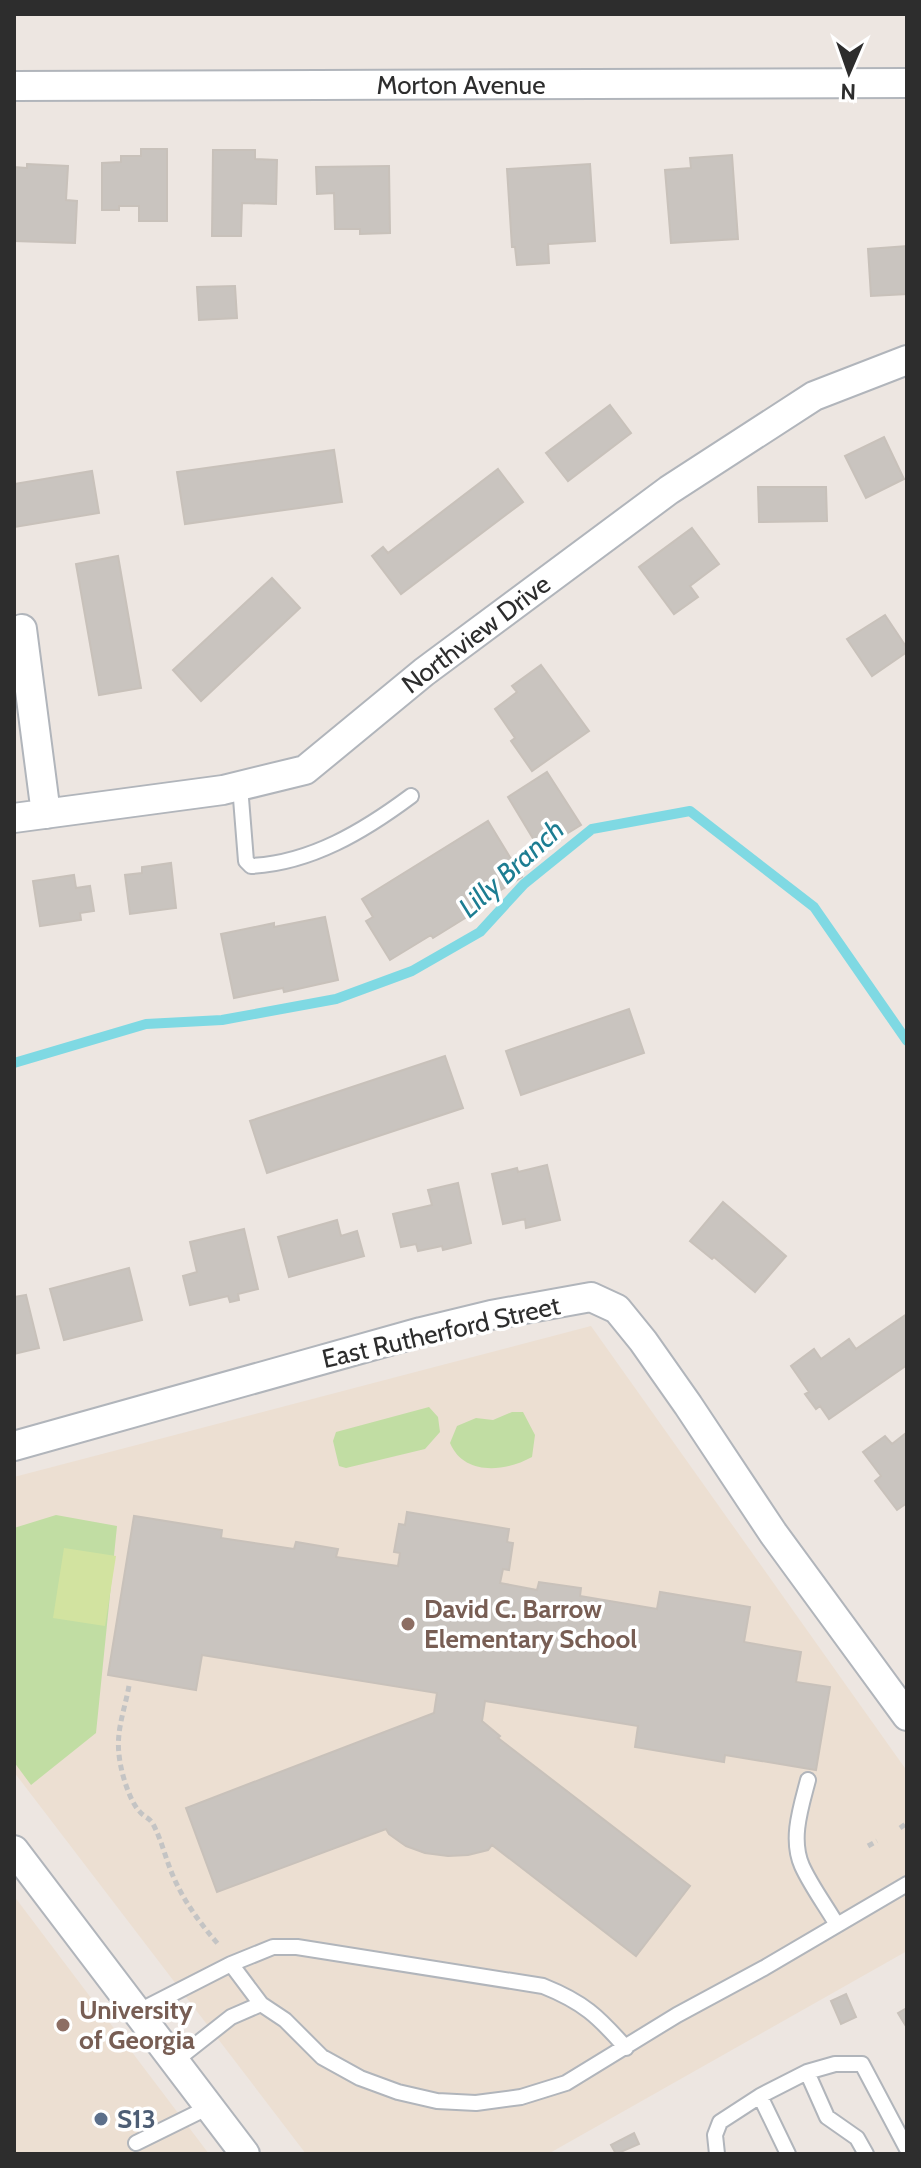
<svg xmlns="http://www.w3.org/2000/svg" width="921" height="2168" viewBox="0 0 921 2168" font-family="Cabin,sans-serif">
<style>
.education{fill:#ecdfd2}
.green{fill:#c1dda3}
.pitch{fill:#d2e3a0}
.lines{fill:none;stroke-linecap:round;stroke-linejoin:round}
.stream{stroke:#7fd9e3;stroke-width:10}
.building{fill:#c9c4bf;stroke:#c8c1ba;stroke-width:2}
.lane-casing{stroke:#b1b5bb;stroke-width:18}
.street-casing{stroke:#b1b5bb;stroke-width:32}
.path{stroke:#c4c4c4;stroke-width:5;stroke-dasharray:6 4;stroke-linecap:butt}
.lane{stroke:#fff;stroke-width:14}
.street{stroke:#fff;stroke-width:28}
.education-dot{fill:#8d6e63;stroke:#fff;stroke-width:3}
.service-dot{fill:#5c6f8a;stroke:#fff;stroke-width:3}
.labels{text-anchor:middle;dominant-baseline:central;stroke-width:7;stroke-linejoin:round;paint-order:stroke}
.street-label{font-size:26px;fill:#2d2d2d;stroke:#fff}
.education-label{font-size:26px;font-weight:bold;fill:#785e54;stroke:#fff;text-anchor:start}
.service-label{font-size:26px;font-weight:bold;fill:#4e5e75;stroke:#fff;text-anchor:start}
.water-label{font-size:28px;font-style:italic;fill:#1c7d92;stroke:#fff}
</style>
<rect width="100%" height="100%" fill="#ede6e1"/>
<path class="education" d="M591,1326L907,1771V1951L548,2154H306L14,1772V1477Z
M14,1896L209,2154H14Z"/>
<path class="green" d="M429,1407L438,1417L440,1432L425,1449L346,1468L339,1466L333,1441L336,1432Z
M512,1412H523L535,1435L532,1457C505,1472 464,1476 450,1443L457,1426L476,1418L493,1420Z
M56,1515L117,1526L96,1733L31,1785L14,1762V1528Z"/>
<path class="pitch" d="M64,1548L116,1556L105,1626L53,1618Z"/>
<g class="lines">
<path class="stream" d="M14,1063L146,1024L222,1020L336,999L412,971L480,932L524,884L592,829L690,811L814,907L907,1041"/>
</g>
<path class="building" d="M141,149H167V221H139V206H119V210H102V163L121,162V156H141Z
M213,150H255V159L277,160L276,204L242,203L241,236H212Z
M732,155L738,239L671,243L665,170L691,168L690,158Z
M27,164L68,166L66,200L77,201L75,243L14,241V167L27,168Z
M590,164L595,241L548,244L549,263L517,265L515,247H512L507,169Z
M389,166L390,233L360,234V229H335L334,193L317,194L316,167Z
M907,246V294L871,296L868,249Z
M235,286L237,318L199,320L197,287Z
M610,405L631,433L568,481L546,453Z
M884,437L904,479L866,498L845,456Z
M334,450L342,502L185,524L177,472Z
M498,469L523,502L401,594L372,556L383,547L388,553Z
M92,471L99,513L14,527V484Z
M758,487H826L827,521L759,522Z
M692,528L719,564L690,586L698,597L674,614L639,567Z
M118,556L141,688L99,695L76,564Z
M272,578L300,608L201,701L173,670Z
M885,615L907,648V652L872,676L847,639Z
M541,665L589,731L532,771L511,741L515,738L495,709L517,692L512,686Z
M547,772L581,825L540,850L508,797Z
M488,821L522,877L475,906L478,910L433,938L431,935L390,960L366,921L373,917L362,899Z
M171,863L176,908L130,914L125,875L142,873V867Z
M74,875L76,888L90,886L94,911L80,913L81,920L40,926L33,881Z
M325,917L338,980L284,992L283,988L234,998L221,934L274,923V927Z
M629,1009L644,1053L521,1095L506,1051Z
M445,1056L463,1108L267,1173L250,1121Z
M547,1165L560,1220L526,1228L525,1219L503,1224L492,1174L517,1168L518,1172Z
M458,1183L471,1243L443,1250L442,1246L418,1251L416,1244L401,1247L393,1214L432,1205L428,1190Z
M723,1202L786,1256L755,1292L714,1257L712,1259L690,1241Z
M337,1220L341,1236L357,1231L364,1256L289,1277L278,1237Z
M244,1229L258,1289L238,1294L239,1300L230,1302L228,1296L190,1305L183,1276L197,1272L190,1242Z
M129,1268L142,1320L64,1340L50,1289Z
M26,1295L39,1348L14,1354V1297Z
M907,1314V1365L829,1419L820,1406L816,1409L805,1394L809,1392L791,1366L814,1349L821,1359L849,1339L856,1349Z
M906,1433L907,1503L897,1510L875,1481L881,1476L863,1452L885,1436L892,1444Z
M407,1512L509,1529L507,1542L513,1543L509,1570L503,1569L500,1583L537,1590L539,1582L581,1588L580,1596L657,1609L660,1592L750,1607L744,1642L801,1652L796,1682L830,1687L816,1770L725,1755L724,1762L635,1747L638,1726L485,1701L482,1721L500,1736L498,1738L690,1886L636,1956L492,1845L488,1850L468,1855L448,1856L425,1853L406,1846L389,1834L386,1829L217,1892L186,1808L434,1713L437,1693L202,1655L196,1690L108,1675L134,1516L222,1530L221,1538L294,1549L296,1542L338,1549L336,1557L398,1566L400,1553L394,1552L399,1524L405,1525Z
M846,1994L856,2017L841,2024L831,2001Z
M907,2008V2028L898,2013Z
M634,2133L639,2144L616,2154L611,2145Z"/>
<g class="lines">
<defs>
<path id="lane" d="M240,786L246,861L251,866C311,863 364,831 411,796
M808,1780C801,1807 790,1839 802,1866C811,1886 826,1906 837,1925
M231,1964L261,2004L285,2020L322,2057L360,2078L398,2092L437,2101L476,2103L521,2097L566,2083L677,2015L764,1968L907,1884
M137,2012L231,1964L273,1947H297L543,1986C583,2002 598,2016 626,2048
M174,2062L231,2017L261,2004
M807,2072L827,2117L857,2138L866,2154
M760,2096L788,2154
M136,2143L209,2107
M717,2154L715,2135L720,2122L760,2096L807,2072L835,2064H862L907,2149"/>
<path id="street" d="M14,86L907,83
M22,629L46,814
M14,818L223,790L305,770L424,672L669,490L814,396L907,360
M14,1446L421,1332L491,1315L591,1297L617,1309L643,1341L688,1405L773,1533L907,1716
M14,1850L245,2154"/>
</defs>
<use href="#lane" class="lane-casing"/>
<use href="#street" class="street-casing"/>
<path class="path" d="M129,1686C125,1708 116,1731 119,1754C120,1769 129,1801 140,1812C144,1817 150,1818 153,1824C161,1839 165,1856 171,1871C182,1899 199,1922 218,1944
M900,1828L907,1823
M868,1846L877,1841"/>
<use href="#lane" class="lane"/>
<use href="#street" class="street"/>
</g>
<g class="education-dot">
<circle cx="408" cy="1624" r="8"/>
<circle cx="63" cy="2025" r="8"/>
</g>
<circle class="service-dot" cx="101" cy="2119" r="8"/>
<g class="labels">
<g class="street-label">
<text x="461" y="85">Morton Avenue</text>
<text transform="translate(476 634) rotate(-37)">Northview Drive</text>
<text transform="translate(441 1332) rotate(-13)">East Rutherford Street</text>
</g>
<g class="education-label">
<text x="424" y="1609">David C. Barrow<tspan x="424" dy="30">Elementary School</tspan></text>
<text x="79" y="2010">University<tspan x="79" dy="30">of Georgia</tspan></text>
</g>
<g class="service-label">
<text x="117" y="2119">S13</text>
</g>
<g class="water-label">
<text transform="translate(511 868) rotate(-42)">Lilly Branch</text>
</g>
</g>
<rect width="921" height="2168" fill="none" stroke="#2d2d2d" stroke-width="32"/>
<g transform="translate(849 72) rotate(182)" stroke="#ffffff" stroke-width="6" paint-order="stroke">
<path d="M0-6L14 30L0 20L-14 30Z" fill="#2d2d2d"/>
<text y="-12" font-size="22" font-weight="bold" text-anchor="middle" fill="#2d2d2d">N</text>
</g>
</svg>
